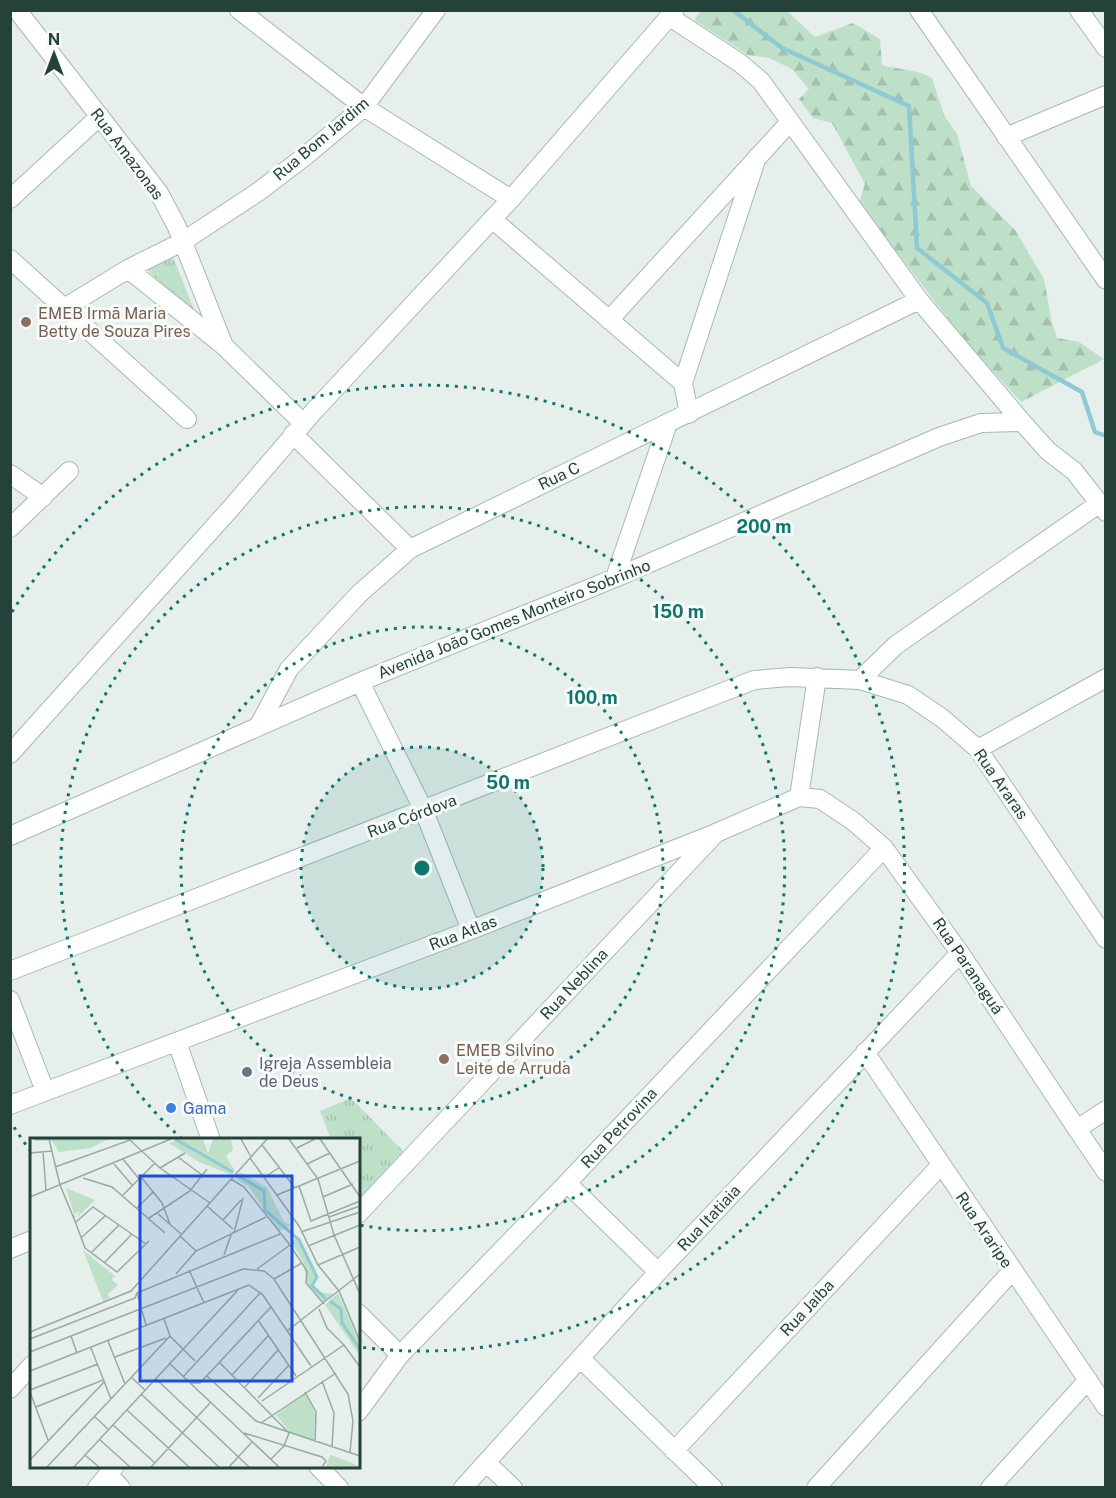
<svg xmlns="http://www.w3.org/2000/svg" width="1116" height="1498" viewBox="0 0 1116 1498" font-family="'Public Sans',sans-serif">
<style>
.forest{fill:url(#forest-firs)}
.park{fill:url(#park-tufts)}
.lines{fill:none;stroke-linecap:round;stroke-linejoin:round}
.stream{stroke:#8ec9d4;stroke-width:4.5}
.minor-casing{stroke:#a8b8b2;stroke-width:20}
.tertiary-casing{stroke:#a8b8b2;stroke-width:20}
.secondary-casing{stroke:#a4bbb3;stroke-width:20}
.minor{stroke:#fff;stroke-width:18}
.tertiary{stroke:#fff;stroke-width:18}
.secondary{stroke:#fff;stroke-width:18}
.ring{fill:none;stroke:#0f766e;stroke-width:3;stroke-dasharray:3 6}
.education-dot{fill:#8d6e63;stroke:#f7fbf9;stroke-width:2}
.worship-dot{fill:#6b7280;stroke:#f7fbf9;stroke-width:2}
.shop-dot{fill:#3f7fe0;stroke:#f7fbf9;stroke-width:2}
.labels{text-anchor:middle;dominant-baseline:central;stroke-width:6;stroke-linejoin:round;paint-order:stroke}
.street-label{font-size:16px;fill:#24423a;stroke:#f7fbf9}
.education-label{font-size:16px;fill:#785e54;stroke:#f7fbf9;text-anchor:start}
.worship-label{font-size:16px;fill:#5b616d;stroke:#f7fbf9;text-anchor:start}
.shop-label{font-size:16px;fill:#366cbe;stroke:#f7fbf9;text-anchor:start}
.inset-river{fill:none;stroke:#8ec9d4;stroke-width:3}
.inset-road{fill:none;stroke:#98aaa4;stroke-width:1.5}
.view{fill:#1d4ed8;fill-opacity:0.15;stroke:#1d4ed8;stroke-width:3}
.inset-edge{fill:none;stroke:#24423a;stroke-width:3}
.centre{fill:#0f766e;stroke:#f7fbf9;stroke-width:3}
.ring-label{font-size:18px;text-anchor:middle;font-weight:bold;fill:#0f766e;stroke:#f7fbf9;stroke-width:6;stroke-linejoin:round;paint-order:stroke}
</style>
<defs>
<pattern id="forest-firs" width="22" height="20" patternUnits="userSpaceOnUse" patternTransform="scale(1.5)"><rect width="22" height="20" fill="#bfe0c8"/><path d="M5 1l3.5 6h-7zM16 11l3.5 6h-7z" fill="#a4c1ad"/></pattern>
<pattern id="park-tufts" width="24" height="20" patternUnits="userSpaceOnUse" patternTransform="scale(1.5)"><rect width="24" height="20" fill="#bfe0c8"/><path d="M3 7l-1-3M5 7V3M7 7l1-3M15 17l-1-3M17 17v-4M19 17l1-3" fill="none" stroke="#a4c1ad"/></pattern>
</defs>
<rect width="100%" height="100%" fill="#e6efeb"/>
<path class="forest" d="M701,11H787L815,37L853,23L880,39L882,65C900,70 916,69 932,78L944,115L957,134L971,186L1015,230L1044,279L1052,323L1057,338L1079,342L1104,359L1021,402L967,343L859,203L865,184L832,123L813,118L799,99L809,89L792,69L769,58L748,55L694,20Z"/>
<path class="park" d="M172,254L200,325L148,270Z
M351,1098L407,1155L359,1205L358,1140L331,1139L320,1111Z"/>
<g class="lines">
<path class="stream" d="M733,10L782,48L909,106L917,248L987,303L1003,348L1082,392L1095,432L1106,436"/>
<defs>
<path id="minor" d="M17,10L159,193L177,227L224,346
M239,10L364,107L511,199
M919,10L1106,280
M1079,10L1106,48
M670,17L740,63L761,81L919,300L1022,422L1048,451L1074,471L1106,512
M1006,137L1106,95
M10,199L100,116
M492,219L683,383
M10,259L187,419
M128,269L224,346L303,423
M66,307L128,269L182,242L258,192L304,157L364,107L436,10
M609,320L789,123
M689,414L683,383L757,157
M293,434L410,549
M10,474L43,497
M10,528L69,471
M615,578L668,423
M860,680L896,645L1100,503
M360,682L424,811L471,930
M258,727L289,669L359,594L410,549L919,300
M978,749L1106,678
M799,797L817,677
M10,836L360,682L615,578L939,437L981,423L1022,422
M10,971L754,680L790,677L860,680L908,695L942,718L978,749L1106,939
M10,1000L45,1091
M177,1042L211,1140
M865,1052L1106,1407
M10,1105L471,930L716,833
M1077,1129L1106,1172
M567,1183L658,1272
M10,1249L32,1240
M358,1313L400,1355
M580,1358L713,1488
M10,1389L32,1365
M358,1412L400,1355L567,1183L884,848
M674,1451L941,1165
M488,1464L513,1488
M318,1466L339,1488
M108,1474L121,1488
M463,1488L658,1272L960,953
M816,1488L1012,1271
M990,1488L1088,1380"/>
<path id="tertiary" d="M358,1214L716,833L799,797L820,799L853,821L884,848L960,953L1077,1129L1106,1110
M97,1488L115,1466"/>
<path id="secondary" d="M10,754L231,508L314,411L511,199L675,10"/>
</defs>
<use href="#minor" class="minor-casing"/>
<use href="#tertiary" class="tertiary-casing"/>
<use href="#secondary" class="secondary-casing"/>
<use href="#minor" class="minor"/>
<use href="#tertiary" class="tertiary"/>
<use href="#secondary" class="secondary"/>
</g>
<circle cx="422" cy="868" r="121" fill="#0f766e" fill-opacity=".12"/>
<g class="ring">
<circle cx="422" cy="868" r="121"/>
<circle cx="422" cy="868" r="241"/>
<path d="M182 1139A362 362 0 1 1 359 1225"/>
<path d="M31 1152A483 483 0 0 1 12 1124M12 612A483 483 0 1 1 359 1347"/>
</g>
<g class="education-dot">
<circle cx="26" cy="322" r="6"/>
<circle cx="444" cy="1059" r="6"/>
</g>
<circle class="worship-dot" cx="247" cy="1072" r="6"/>
<circle class="shop-dot" cx="171" cy="1108" r="6"/>
<g class="labels">
<g class="street-label">
<text transform="translate(321 139) rotate(-40)">Rua Bom Jardim</text>
<text transform="translate(127 154) rotate(53)">Rua Amazonas</text>
<text transform="translate(559 476) rotate(-26)">Rua C</text>
<text transform="translate(514 619) rotate(-22)">Avenida João Gomes Monteiro Sobrinho</text>
<text transform="translate(1001 784) rotate(55)">Rua Araras</text>
<text transform="translate(412 816) rotate(-21)">Rua Córdova</text>
<text transform="translate(463 933) rotate(-21)">Rua Atlas</text>
<text transform="translate(968 966) rotate(56)">Rua Paranaguá</text>
<text transform="translate(574 984) rotate(-47)">Rua Neblina</text>
<text transform="translate(619 1128) rotate(-47)">Rua Petrovina</text>
<text transform="translate(709 1218) rotate(-47)">Rua Itatiaia</text>
<text transform="translate(984 1230) rotate(56)">Rua Araripe</text>
<text transform="translate(807 1308) rotate(-47)">Rua Jaíba</text>
</g>
<g class="education-label">
<text x="38" y="313">EMEB Irmã Maria<tspan x="38" dy="18">Betty de Souza Pires</tspan></text>
<text x="456" y="1050">EMEB Silvino<tspan x="456" dy="18">Leite de Arruda</tspan></text>
</g>
<g class="worship-label">
<text x="259" y="1063">Igreja Assembleia<tspan x="259" dy="18">de Deus</tspan></text>
</g>
<g class="shop-label">
<text x="183" y="1108">Gama</text>
</g>
</g>
<g transform="translate(30 1138)">
<rect width="330" height="330" fill="#e6efeb"/>
<path d="M36,50L65,62L46,80L50,73L44,76ZM53,112L85,138L82,142L88,147L78,156L80,160L73,163Z" fill="#bfe0c8"/>
<path d="M21,1H79L60,10L29,14ZM150,1H173L178,15L183,1H201L203,12L196,18L205,33L202,37L169,24L139,5ZM210,34L237,49L254,84L261,87L249,93L218,48L205,41ZM269,99L287,138L284,147L291,154L303,156L294,164L277,145L273,124L261,103ZM308,155L330,205V218L295,167ZM300,317L318,323L330,329H296Z" fill="#bfe0c8"/>
<path d="M275,255L285,275L284,302L260,294L246,277Z" fill="#bfe0c8"/>
<path d="M272,261L282,276L261,291L251,276Z" fill="#bfe0c8"/>
<path class="inset-river" d="M5,1H50M145,1L203,34M207,37L234,53L235,72L269,102L287,139L282,148L296,161M300,163L311,171L312,185L330,211"/>
<path class="inset-road" d="M19,1L30,47L45,83L43,77M211,1L221,19M259,1L288,41L304,97L330,156M290,1L330,59M232,7L265,50M267,10L285,1M13,14L16,52M0,15L22,13M148,19L172,37M220,20L269,88L288,127L309,153L330,203M93,21L109,41M84,26L102,47M277,26L300,15M25,29L100,2L130,30L180,65M130,30L155,15M111,39L132,65L140,86M235,39L250,29M53,40L82,49L135,95M201,41L214,49L260,107L277,133L276,145L294,166M269,48L281,83L330,63M93,57L125,25M247,57L330,23M0,59L141,1M293,59L323,46M177,68L203,91M107,70L123,54M127,75L151,96M299,79L330,68M119,80L160,53L177,31M193,82L211,62M45,83L55,110L87,134L119,103M46,84L63,69L116,106M271,94L330,74M204,95L213,60M150,98L166,113M51,100L75,78M278,108L330,87M61,115L89,87M194,117L201,97M74,125L102,96M288,127L330,109M227,131L260,107M159,132L174,165M146,136L166,113L236,79M244,141L272,125M219,147L233,157L281,228M289,171L297,190L314,207M134,181L140,198L165,223M228,182L266,238M116,187L107,155L250,96M257,193L330,136M0,194L101,153L237,1M41,198L47,215M0,201L105,160L107,155M78,203L95,246M61,210L81,261M0,214L213,131L234,133L244,141L318,256L323,283L320,314M85,219L136,200M189,224L259,295M139,225L249,329M0,233L219,147M202,237L238,198M177,238L226,283L330,318M101,239L115,252M153,239L231,154M125,240L219,329M292,243L304,275L302,309M160,245H170L241,169M215,249L248,212M0,252L68,226M0,254L18,302M275,254L286,274L285,303M111,256L189,329M228,260L259,227M232,263L314,207L330,229M6,269L73,242M97,272L159,329M65,279L79,292M231,285L306,235M83,287L125,325M214,295L292,319L296,323L292,329M69,301L100,329M55,317L69,329M1,321L75,243M241,321L254,308L259,295M17,329L140,198M44,329L208,152M121,329L180,265M199,329L222,304"/>
<path class="view" d="M110,38H262V243H110Z"/>
<rect width="330" height="330" class="inset-edge"/>
</g>
<circle cx="422" cy="868" r="9" class="centre"/>
<g class="ring-label">
<text x="764" y="533">200 m</text>
<text x="678" y="618">150 m</text>
<text x="592" y="704">100 m</text>
<text x="508" y="789">50 m</text>
</g>
<rect width="1116" height="1498" fill="none" stroke="#24423a" stroke-width="24"/>
<g transform="translate(54 54)" stroke="#f7fbf9" stroke-width="4.5" paint-order="stroke">
<path d="M0-4.5L10 22L0 15L-10 22Z" fill="#24423a"/>
<text y="-9" font-size="16" font-weight="bold" text-anchor="middle" fill="#24423a">N</text>
</g>
</svg>
